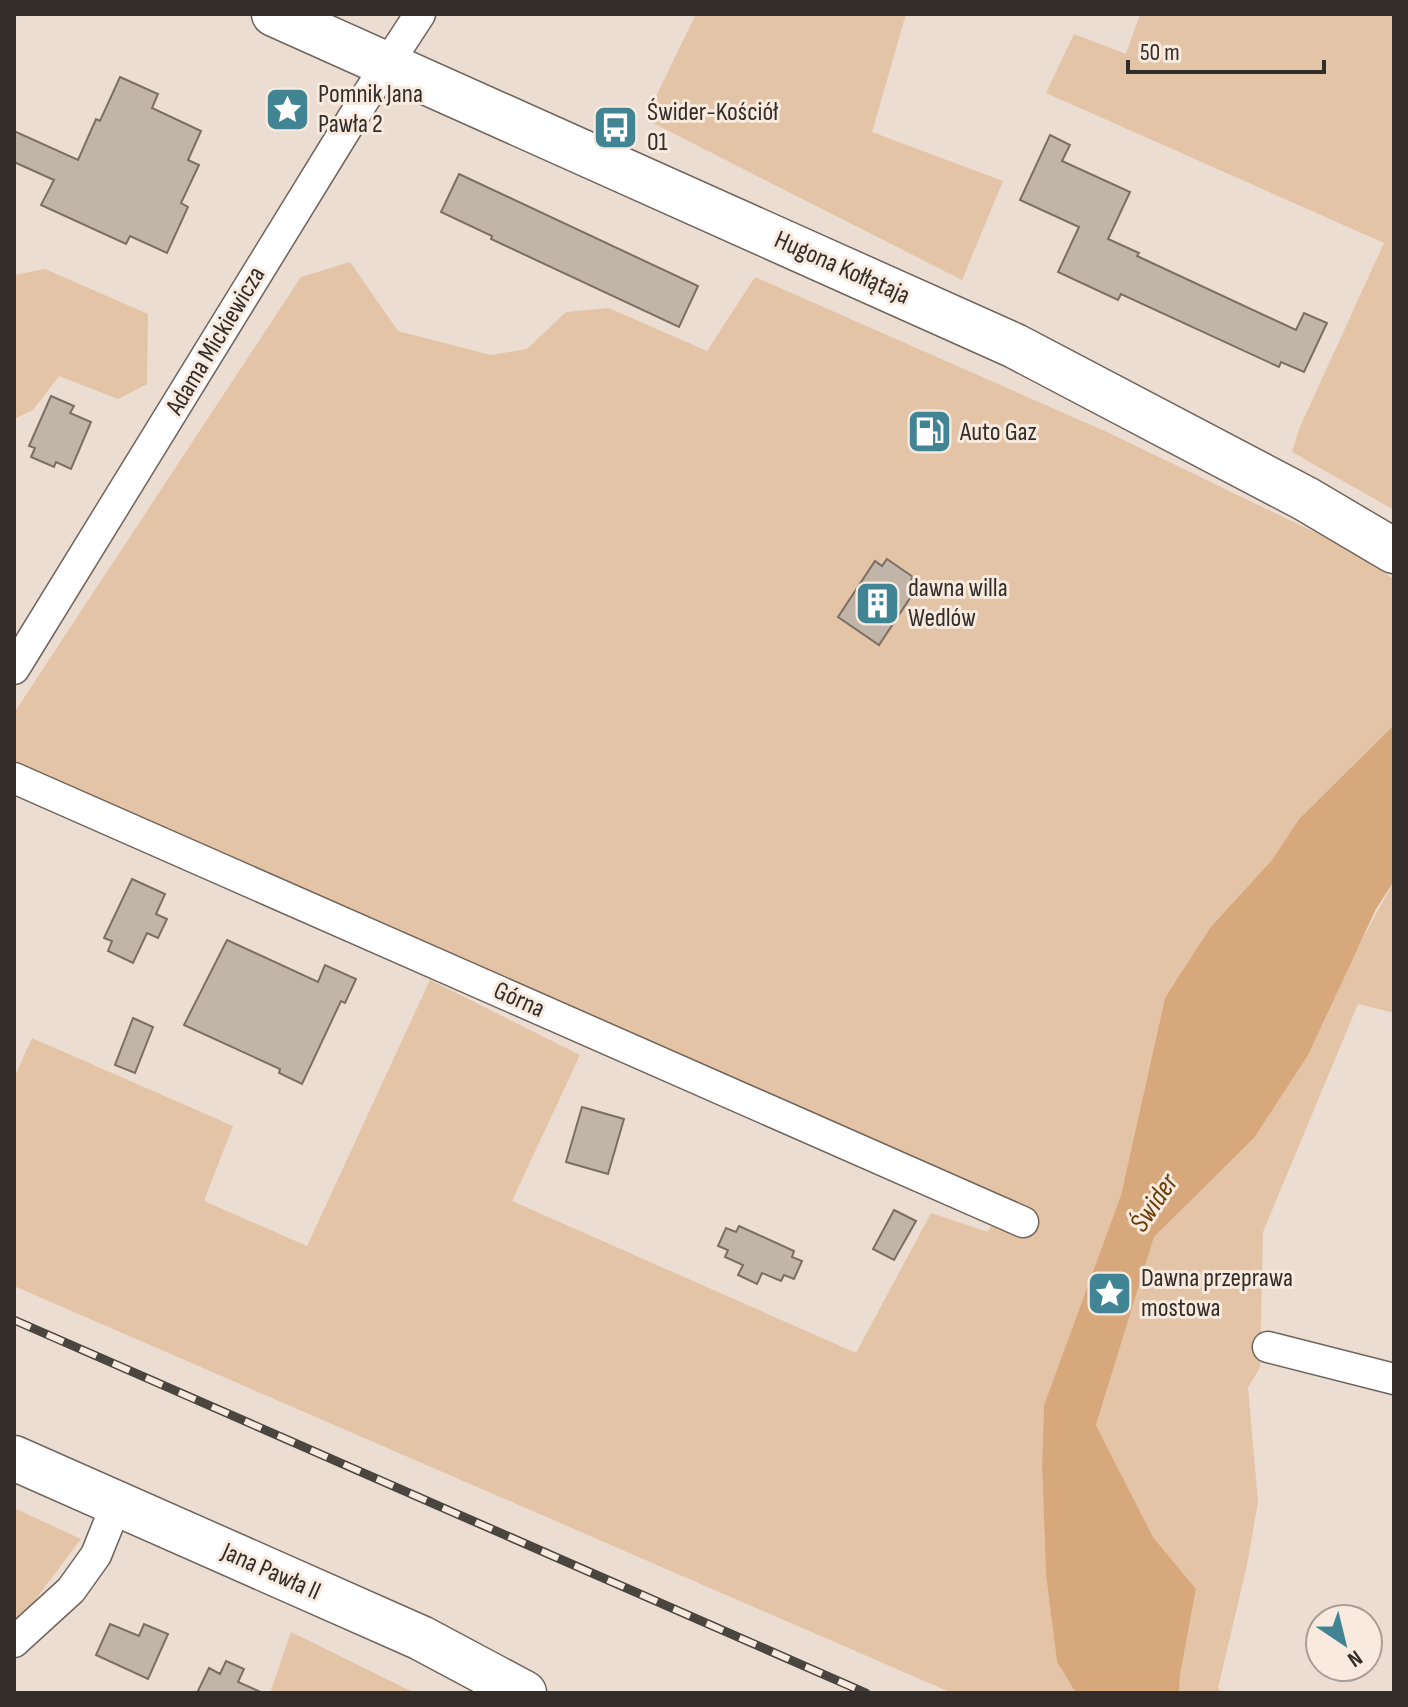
<svg xmlns="http://www.w3.org/2000/svg" width="1408" height="1707" viewBox="0 0 1408 1707" font-family="'Sofia Sans Condensed',sans-serif">
<style>
.green{fill:#e4c4a7}
.water{fill:#d7a87c}
.building{fill:#c1b4a8;stroke:#7b6f64;stroke-width:2}
.lines{fill:none;stroke-linecap:round;stroke-linejoin:round}
.minor-casing{stroke:#70645a;stroke-width:33}
.secondary-casing{stroke:#70645a;stroke-width:47}
.minor{stroke:#fff;stroke-width:30}
.secondary{stroke:#fff;stroke-width:44}
.rail-casing{stroke:#4b453f;stroke-width:9}
.rail{stroke:#f8eade;stroke-width:6;stroke-dasharray:18;stroke-linecap:butt}
.labels{text-anchor:middle;dominant-baseline:central;stroke-width:6;stroke-linejoin:round;paint-order:stroke}
.poi-label{font-size:26px;fill:#322d28;stroke:#f8eade;text-anchor:start}
.street-label{font-size:26px;fill:#322d28;stroke:#f8eade}
.water-label{font-size:28px;font-style:italic;fill:#693c04;stroke:#f8eade}
</style>
<rect width="100%" height="100%" fill="#ebddd1"/>
<path class="green" d="M696,14H906L872,132L1003,181L962,280L645,119Z
M1140,14H1394V510L1292,452L1299,429L1384,243L1046,93L1074,34L1126,54Z
M350,262L398,331L491,355L527,349L566,312L609,308L707,351L755,277L1107,432L1335,542L1394,579V725L1299,819L1272,860L1165,998L1121,1195L1044,1405L1042,1465L1046,1575L1057,1662L1076,1693H952L14,1286V1078L32,1038L233,1126L204,1201L307,1246L430,980L580,1055L512,1201L856,1353L931,1213L988,1232L1002,1203L14,762V713L301,277Z
M45,269L148,314L147,384L118,399L59,376L33,410L14,419V275Z
M1394,881V1013L1358,1004L1263,1232L1260,1368L1248,1387L1258,1502L1247,1565L1218,1688L1223,1693H1179L1180,1675L1196,1589L1153,1537L1096,1425L1154,1237L1254,1138Z
M14,1508L81,1539L32,1604L14,1621Z
M291,1632L415,1693H270Z"/>
<path class="water" d="M1394,725V881L1376,909L1308,1055L1254,1138L1154,1237L1096,1425L1153,1537L1196,1589L1180,1675L1179,1693H1076L1057,1662L1046,1575L1042,1465L1044,1405L1121,1195L1165,998L1210,928L1272,860L1299,819Z"/>
<path class="building" d="M120,77L158,94L152,108L201,131L188,160L199,165L181,203L188,207L167,253L130,236L126,244L41,205L54,180L14,162V131L78,160L96,119L100,121Z
M1050,135L1070,145L1062,161L1130,192L1108,239L1139,253L1137,256L1296,330L1304,313L1327,323L1304,372L1281,362L1279,367L1121,294L1118,300L1058,272L1079,227L1020,200Z
M459,174L698,286L679,327L491,239L492,236L441,212Z
M51,396L74,406L70,413L91,422L71,469L56,462L54,467L31,457L35,448L29,446Z
M887,559L913,577L909,584L916,589L879,645L838,617L875,561L882,566Z
M132,879L165,894L156,914L167,919L158,938L147,933L133,963L108,951L112,941L104,938Z
M227,940L318,982L325,965L356,979L345,1003L341,1001L302,1084L279,1073L280,1069L184,1025Z
M133,1018L153,1027L135,1073L115,1065Z
M582,1107L624,1119L608,1174L566,1162Z
M894,1210L916,1221L894,1260L873,1249Z
M739,1226L794,1251L792,1257L802,1261L794,1279L784,1275L781,1281L762,1273L757,1284L738,1275L743,1265L725,1257L728,1250L718,1246L726,1228L736,1232Z
M110,1624L139,1636L144,1624L168,1634L148,1679L96,1655Z
M226,1661L244,1669L238,1682L263,1693H197L209,1668L220,1674Z"/>
<g class="lines">
<defs>
<path id="minor" d="M14,669L362,103L420,14
M14,778L1023,1222
M1268,1347L1394,1379
M14,1642L71,1590L96,1555L117,1503"/>
<path id="secondary" d="M274,14L1015,346L1306,499L1394,551
M14,1458L421,1638L524,1693"/>
</defs>
<use href="#minor" class="minor-casing"/>
<use href="#secondary" class="secondary-casing"/>
<use href="#minor" class="minor"/>
<use href="#secondary" class="secondary"/>
<defs>
<path id="rail" d="M14,1320L866,1693"/>
</defs>
<use href="#rail" class="rail-casing"/>
<use href="#rail" class="rail"/>
</g>
<defs>
<symbol id="sight-square" viewBox="-11 -11 22 22"><rect x="-9" y="-9" width="18" height="18" rx="4" fill="#418594" stroke="#f8eade"/><path d="M0-6L1.8-2.2L6-1.7L2.9 1.2L3.7 5.4L0 3.3L-3.7 5.4L-2.9 1.2L-6-1.7L-1.8-2.2Z" fill="#fff"/></symbol>
<symbol id="bus-square" viewBox="-11 -11 22 22"><rect x="-9" y="-9" width="18" height="18" rx="4" fill="#418594" stroke="#f8eade"/><path d="M-5-6H5V4H4V6H2V4H-2V6H-4V4H-5ZM-3.5-4V0h7V-4ZM-3.5 1.2v1.5H-2V1.2ZM2 1.2v1.5H3.5V1.2Z" fill="#fff"/></symbol>
<symbol id="fuel-square" viewBox="-11 -11 22 22"><rect x="-9" y="-9" width="18" height="18" rx="4" fill="#418594" stroke="#f8eade"/><path d="M-5.5-6h7V0h2V4h1.3V-2.5L3-4.5l.8-.8L6-3V5H2.5V1h-1V6h-7ZM-4.2-4.7v3.2H.2V-4.7Z" fill="#fff"/></symbol>
<symbol id="building-square" viewBox="-11 -11 22 22"><rect x="-9" y="-9" width="18" height="18" rx="4" fill="#418594" stroke="#f8eade"/><path d="M-4-6H4V6H1V3H-1V6H-4ZM-2.5-4.3h1.7v1.8h-1.7ZM.8-4.3h1.7v1.8H.8ZM-2.5-1h1.7V.8h-1.7ZM.8-1h1.7V.8H.8Z" fill="#fff"/></symbol>
</defs>
<g fill-rule="evenodd">
<use href="#sight-square" x="262" y="84" width="51" height="51"/>
<use href="#bus-square" x="590" y="102" width="51" height="51"/>
<use href="#fuel-square" x="904" y="406" width="51" height="51"/>
<use href="#building-square" x="852" y="578" width="51" height="51"/>
<use href="#sight-square" x="1084" y="1268" width="51" height="51"/>
</g>
<g class="labels">
<g class="poi-label">
<text x="318" y="94">Pomnik Jana<tspan x="318" dy="30">Pawła 2</tspan></text>
<text x="647" y="112">Świder-Kościół<tspan x="647" dy="30">01</tspan></text>
<text x="960" y="432">Auto Gaz</text>
<text x="908" y="588">dawna willa<tspan x="908" dy="30">Wedlów</tspan></text>
<text x="1141" y="1278">Dawna przeprawa<tspan x="1141" dy="30">mostowa</tspan></text>
</g>
<g class="street-label">
<text transform="translate(842 268) rotate(24)">Hugona Kołłątaja</text>
<text transform="translate(216 341) rotate(-59)">Adama Mickiewicza</text>
<text transform="translate(519 1000) rotate(24)">Górna</text>
<text transform="translate(271 1572) rotate(24)">Jana Pawła II</text>
</g>
<g class="water-label">
<text transform="translate(1154 1203) rotate(-56)">Świder</text>
</g>
</g>
<rect width="1408" height="1707" fill="none" stroke="#322d28" stroke-width="32"/>
<g transform="translate(1344 1643) rotate(145)"><circle r="38" fill="#f8eade" stroke="#a99e95" stroke-width="2"/>
<path d="M0-6L14 30L0 20L-14 30Z" fill="#418594"/>
<text y="-12" font-size="22" font-weight="bold" text-anchor="middle" fill="#322d28">N</text>
</g>
<path d="M1128 60v12h196v-12" fill="none" stroke="#322d28" stroke-width="4"/>
<text x="1140" y="60" font-size="24" fill="#322d28" stroke="#f8eade" stroke-width="6" paint-order="stroke">50 m</text>
</svg>
